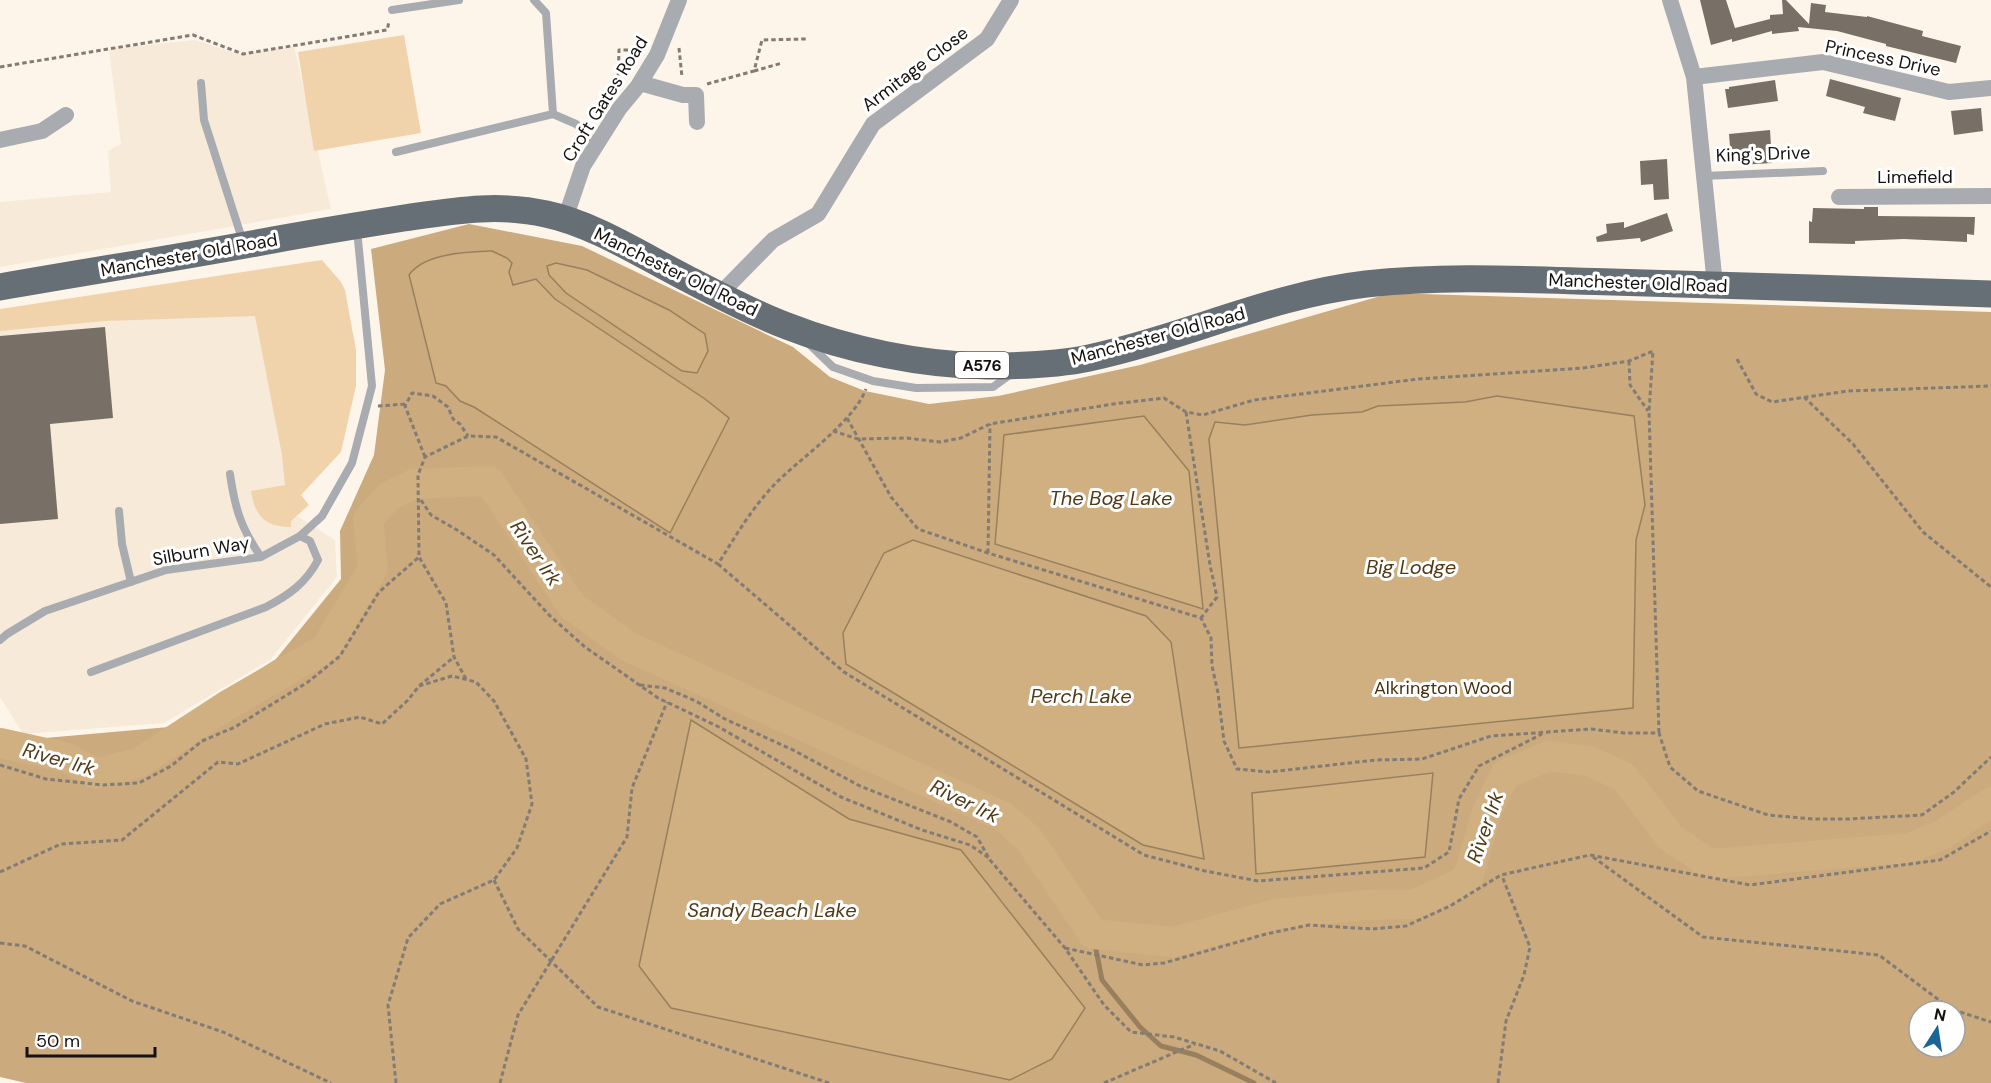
<svg xmlns="http://www.w3.org/2000/svg" width="1991" height="1083" viewBox="0 0 1991 1083" font-family="'DM Sans',sans-serif">
<style>
.built{fill:#f7ead8}
.green{fill:#f0d2ab}
.forest{fill:#cbaa7d;fill-rule:evenodd}
.water{fill:#d0af81;stroke:#98805e;stroke-width:1.5}
.lines{fill:none;stroke-linecap:round;stroke-linejoin:round}
.stream{stroke:#98805e;stroke-width:5}
.river{stroke:#d0af81;stroke-width:30}
.building{fill:#787066}
.path{stroke:#827c75;stroke-width:3;stroke-dasharray:4.5 3;stroke-linecap:butt}
.service{stroke:#a8acb1;stroke-width:8}
.minor{stroke:#a8acb1;stroke-width:16}
.primary{stroke:#676f76;stroke-width:27}
.labels{text-anchor:middle;dominant-baseline:central;stroke-width:6;stroke-linejoin:round;paint-order:stroke}
.shield{fill:#fff;stroke:#5a5856;stroke-width:1.5}
.shield-label{font-size:16px;font-weight:bold;fill:#14110e}
.street-label{font-size:18px;fill:#14110e;stroke:#fff}
.park-label{font-size:18px;fill:#48310c;stroke:#fff}
.water-label{font-size:20px;font-style:italic;fill:#513915;stroke:#fff}
</style>
<rect width="100%" height="100%" fill="#fef5ea"/>
<path class="built" d="M195,40L238,54L294,46L331,209L0,267V202L111,192L108,151L121,144L109,49Z
M251,272L294,514L335,540L337,577L271,659L164,723L23,734L0,697V313Z"/>
<path class="green" d="M404,35L421,133L314,151L298,52Z
M322,260L341,282L345,290L356,350V386L341,452L301,495L309,505L291,521V527C265,527 255,516 251,491L285,485L282,455L255,316L104,321L0,331V309Z"/>
<path class="forest" d="M469,224L582,246L793,347L830,377L865,391L929,404L998,396L1140,365L1391,293L1991,312V1083H26L0,1077V742L169,727L276,659L341,579L340,531L374,455L385,370L371,249ZM1919,1011H1955V1047H1919Z"/>
<path class="water" d="M492,251L507,258L512,263L509,272L513,285L536,279L555,299L705,399L729,418L670,533L474,407L460,401L446,386L436,383L409,275C424,253 467,252 492,251Z
M556,263L587,270L669,310L705,334L708,351L697,373L682,371L566,293L549,275L547,266Z
M1497,396L1634,416L1645,505L1636,540L1633,708L1239,748L1209,439L1215,422L1245,425L1312,415L1362,412L1378,406L1465,402Z
M1144,416L1189,471L1203,609L995,544L1004,435Z
M913,540L1146,616L1171,642L1204,859L1143,845L846,664L843,633L884,553Z
M691,720L849,819L961,850L1085,1008L1052,1059L1010,1080L671,1008L639,966Z
M1433,773L1425,857L1256,874L1252,793Z"/>
<g class="lines">
<path class="stream" d="M1093,934L1102,980L1140,1027L1161,1046L1196,1055L1254,1083"/>
<path class="river" d="M0,743L68,758L96,774L140,762L226,706L326,648L373,568L368,519L389,496L414,484L489,481L572,606L629,647L1002,816L1028,838L1093,934L1173,942L1276,914L1365,905L1416,904L1467,880L1487,812L1505,774L1549,756L1589,761L1624,777L1671,838L1710,864L1909,848L1942,835L1991,802"/>
</g>
<path class="building" d="M1700,0H1726L1735,28L1770,19V15L1783,14L1782,0H1786L1809,24L1811,3L1826,5L1825,12L1867,17V16L1923,31L1922,36L1961,46L1956,63L1886,46V44L1837,31L1798,27L1799,31L1772,34V31L1732,42V39L1711,45Z
M1830,79L1901,98L1895,121L1863,113L1865,107L1826,96Z
M1775,80L1778,101L1728,108L1725,89H1729V87Z
M1981,108L1983,131L1954,135L1951,111Z
M1770,130L1772,163L1740,165L1739,158L1731,159L1729,134Z
M1667,159L1669,199L1654,200L1653,184L1641,185L1640,161Z
M1864,207H1878V216L1975,217L1974,235L1967,234V242L1904,239L1855,241V244L1809,243V221L1812,222L1813,208L1864,209Z
M1667,213L1673,231L1641,242L1640,238L1597,242L1596,237L1607,233L1606,224L1624,222V228Z
M105,327L113,418L50,424L58,519L0,524V336Z"/>
<g class="lines">
<path class="path" d="M679,48L682,77
M0,67L193,35L243,54L387,30L389,22
M754,71L782,63
M618,83L619,50H642
M707,84L754,71L762,40L806,39
M1737,359L1756,394L1772,402L1848,391L1991,386
M1629,361L1630,385L1648,411
M1804,397L1853,444L1923,532L1991,587
M378,406L406,404
M1186,412L1210,565L1217,597L1201,618
M847,418L891,497L918,529L988,553L1201,618L1211,638L1212,666L1218,693L1224,741L1237,769L1269,772L1376,760L1422,759L1491,736L1591,729L1624,733H1659L1670,767L1698,791L1768,815L1813,819H1848L1922,815L1954,792L1991,757
M833,431L858,439L907,438L940,442L961,438L990,424L1113,404L1164,398L1186,412L1203,415L1254,400L1418,379L1583,368L1629,361L1653,351L1649,412L1659,733
M425,457L405,406L412,393L433,396L448,407L453,419L460,424L468,436
M421,500L431,515L457,530L494,555L550,616L585,647L658,698L717,726L841,797L922,830L970,845L989,858
M988,553L990,424
M718,564L844,672L1144,855L1205,871L1258,881L1424,868L1449,852L1459,799L1479,766L1542,734
M466,679L454,657L446,603L419,557L418,475L425,457L468,436L496,437L718,564C735,537 752,508 774,485C799,459 853,423 866,389
M640,685L665,688L696,701L725,719L793,750L860,786L951,822L977,837L990,860L1065,948L1104,1005L1131,1032L1174,1037L1220,1051L1276,1083
M0,765L46,779L103,785L139,783L171,766L202,741L235,727L308,682L340,656L379,592L419,557
M1593,857L1703,937L1879,955L1951,1009L1991,1022
M0,872L61,844L122,840L218,762L238,764L325,724L360,717L382,724L408,700L419,686L454,657
M494,880L518,929L598,1007L829,1083
M0,943L25,946L132,1001L223,1032L331,1083
M1065,948L1143,965L1164,963L1266,934L1309,925L1372,929L1406,926L1450,906L1501,875L1590,855L1750,885L1940,860L1991,831
M396,1083L388,1005L408,938L440,904L494,880L517,848L532,804L526,759L494,701L476,682L452,676L419,686
M500,1083L518,1015L627,837L632,788L667,702
M1104,1083L1195,1044
M1498,1083L1506,1021L1524,975L1530,947L1502,876"/>
<path class="service" d="M534,0L546,13L553,114L576,124L597,144
M392,10L459,0
M201,83L204,120L243,242
M396,152L553,114
M1704,176L1823,171
M809,344L833,367L873,381L916,388L993,387L1011,374
M230,474C235,509 241,528 261,557
M119,511L122,544L131,582
M0,640L7,634L45,611L166,570L261,557L300,536L322,516L352,463L372,386L357,229
M91,672L266,607C289,595 306,583 318,560L310,541L300,536"/>
<path class="minor" d="M1670,0L1694,77L1715,285
M1694,77L1823,62L1949,92L1991,88
M640,83L683,95H696L697,122
M0,140L42,131L66,115
M1839,197L1991,196
M565,219L583,166L619,109L638,86L657,55L679,0
M719,295L773,240L818,214L873,124L987,39L1011,0"/>
<path class="primary" d="M0,287C91,271 182,257 273,240C316,232 360,225 404,218C453,211 498,203 546,214C594,224 643,256 686,278C719,295 752,313 787,326C848,350 922,365 987,366C1021,366 1056,365 1089,358C1183,338 1271,295 1366,284C1447,275 1531,280 1612,282C1738,285 1865,290 1991,294"/>
</g>
<g class="labels">
<rect class="shield" x="955" y="352" width="54" height="26" rx="4.5"/>
<g class="shield-label">
<text x="982" y="365">A576</text>
</g>
<g class="street-label">
<text transform="translate(1883 58) rotate(12)">Princess Drive</text>
<text transform="translate(915 69) rotate(-37)">Armitage Close</text>
<text transform="translate(605 99) rotate(-58)">Croft Gates Road</text>
<text transform="translate(1763 154) rotate(-2)">King's Drive</text>
<text x="1915" y="177">Limefield</text>
<text transform="translate(189 255) rotate(-10)">Manchester Old Road</text>
<text transform="translate(676 272) rotate(26)">Manchester Old Road</text>
<text transform="translate(1638 283) rotate(2)">Manchester Old Road</text>
<text transform="translate(1158 336) rotate(-15)">Manchester Old Road</text>
<text transform="translate(201 551) rotate(-10)">Silburn Way</text>
</g>
<g class="park-label">
<text x="1443" y="688">Alkrington Wood</text>
</g>
<g class="water-label">
<text x="1111" y="498">The Bog Lake</text>
<text transform="translate(536 553) rotate(56)">River Irk</text>
<text x="1411" y="567">Big Lodge</text>
<text x="1081" y="696">Perch Lake</text>
<text transform="translate(59 759) rotate(16)">River Irk</text>
<text transform="translate(965 801) rotate(26)">River Irk</text>
<text transform="translate(1485 827) rotate(-71)">River Irk</text>
<text x="772" y="910">Sandy Beach Lake</text>
</g>
</g>
<g transform="translate(1937 1029) rotate(12)"><circle r="28" fill="#ffffff" stroke="#a1a09f" stroke-width="1.5"/>
<path d="M0-4.5L10 22L0 15L-10 22Z" fill="#1b6497"/>
<text y="-9" font-size="16" font-weight="bold" text-anchor="middle" fill="#14110e">N</text>
</g>
<path d="M27 1047v9h128v-9" fill="none" stroke="#14110e" stroke-width="3"/>
<text x="36" y="1047" font-size="18" fill="#14110e" stroke="#ffffff" stroke-width="4.5" paint-order="stroke">50 m</text>
</svg>
